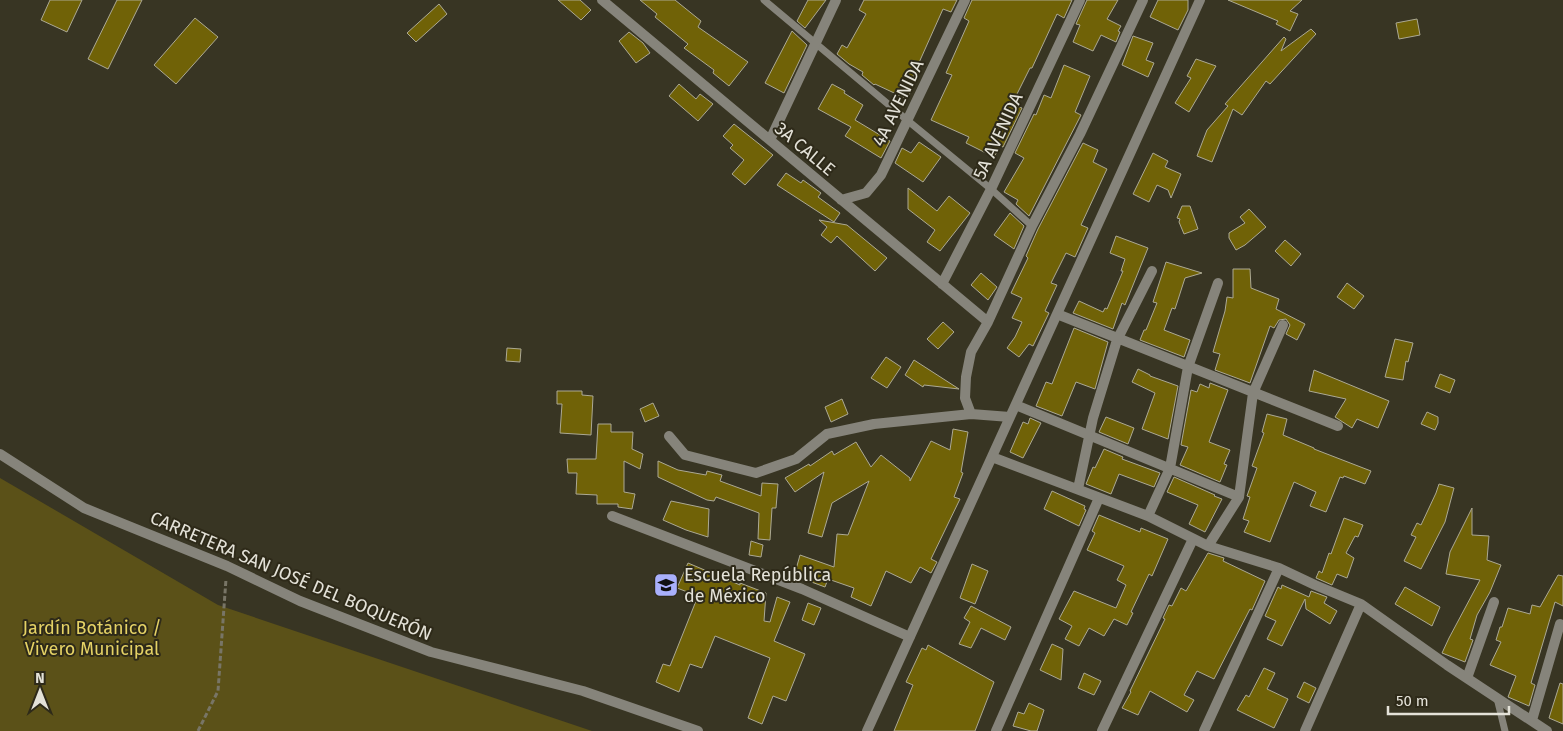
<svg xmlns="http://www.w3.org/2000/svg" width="1563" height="731" viewBox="0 0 1563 731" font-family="'Fira Sans',sans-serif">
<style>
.green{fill:#5b5118}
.building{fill:#706207;stroke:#aca994}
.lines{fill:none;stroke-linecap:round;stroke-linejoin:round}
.path{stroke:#787566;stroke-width:3;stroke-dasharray:5 2.5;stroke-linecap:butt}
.service{stroke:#86847b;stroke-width:7}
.minor{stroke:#86847b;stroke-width:10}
.tertiary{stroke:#86847b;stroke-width:10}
.labels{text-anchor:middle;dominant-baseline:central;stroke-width:4;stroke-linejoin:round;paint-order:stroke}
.street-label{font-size:18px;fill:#e4e2d8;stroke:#2e2a19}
.poi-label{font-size:18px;fill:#e4e2d8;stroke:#2e2a19;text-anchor:start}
.park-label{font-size:18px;fill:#e5d265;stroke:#2e2a19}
</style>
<rect width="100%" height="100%" fill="#383523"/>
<path class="green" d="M0,478L218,605L592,731H0Z"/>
<path class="building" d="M50,0H82L67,32L41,20Z
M117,0H142L108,69L88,59Z
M558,0H580L591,10L581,20Z
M640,0H675L701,21L698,27L748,62L729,86L713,73L714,70L684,48L688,44L655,17L657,14Z
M808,0H826L805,28L797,21Z
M864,0H957L951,12L943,9L913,76L917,78L907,99L875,84L874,85L862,75L863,72L849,64L837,54L842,45L847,48L866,14L859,10Z
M972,0H1072L1064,18L1057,14L1032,68H1030L1012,104L1022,108L1003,147L1000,146L994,157L966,143L969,137L931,120L952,75L946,73L969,21L964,18Z
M1087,0H1118L1107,19L1121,26L1118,31L1120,32L1116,42L1101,35L1093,51L1073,42L1080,25L1076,24Z
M1158,0H1188V10L1178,30L1150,17Z
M1228,0H1302L1290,11L1298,14L1290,31L1276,24L1278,21Z
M439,4L447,14L416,42L407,33Z
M195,18L218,37L176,84L154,65Z
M1417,19L1420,35L1399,39L1396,23Z
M1311,29L1316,34L1270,84L1266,81L1242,115L1233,109L1212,162L1197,156L1207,130L1228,106L1225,104L1284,37L1286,39L1281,51Z
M792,31L807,45L784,93L765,83Z
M629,32L643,43L650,53L636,63L619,41Z
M1133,36L1153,43L1146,60L1154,63L1148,77L1122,65Z
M1196,59L1216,66L1189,112L1175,103L1191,78L1187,76Z
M1064,65L1090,76L1075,112L1081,115L1029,216L1016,204L1018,200L1004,192L1024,158L1015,153L1034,114L1036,115L1044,95L1051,98Z
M679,84L696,99L700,94L713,104L698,121L669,96Z
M832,84L845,91L844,93L863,105L855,120L890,141L881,158L845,136L851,127L818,109Z
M734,124L773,155L745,185L732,174L744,160L730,148L733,145L723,136Z
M919,142L941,157L923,182L895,163L902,148L911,153Z
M1083,143L1098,150L1093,162L1107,169L1081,225L1088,228L1075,257L1066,253L1051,283L1057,285L1045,311L1049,313L1033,346L1029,344L1019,357L1007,348L1015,337L1022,322L1012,318L1022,298L1011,293L1028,258L1026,256L1038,229Z
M1153,153L1168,161L1165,167L1181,174L1171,198L1168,190L1157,185L1149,202L1133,194Z
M786,173L801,183L803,180L821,193L818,197L840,213L834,222L777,185Z
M908,188L937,211L949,196L970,213L940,251L927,242L935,230L908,209Z
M1182,206H1190L1198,229L1184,234L1179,222L1180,219L1177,218Z
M1249,209L1266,227L1245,245L1236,250L1229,238V233L1245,223L1240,217Z
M1010,213L1024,226L1014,249L994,235Z
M819,220L847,225L887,258L875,271L837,236L831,243L821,235L827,227Z
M1116,236L1148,248L1125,305L1122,303L1113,329L1073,313L1079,301L1103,312L1105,308L1107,309L1123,271H1121L1125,259L1110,253Z
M1285,240L1301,254L1291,266L1275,251Z
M1166,262L1202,273L1185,278L1175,309L1172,308L1164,330L1190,340L1184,357L1140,340L1144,330H1146L1157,303L1153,302Z
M1233,269H1250L1251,288L1279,299L1276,309L1305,324L1297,340L1286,334L1290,325L1286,319L1279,320L1274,328L1270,326L1250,383L1215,370L1220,354L1213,352L1225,311L1227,297L1233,298Z
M981,273L997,287L988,300L971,285Z
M1347,283L1364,296L1354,309L1337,297Z
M943,322L954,332L938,349L927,339Z
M1074,328L1108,342L1095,389L1076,382L1062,416L1036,406L1046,382L1052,384Z
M1395,339L1413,343L1408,362L1406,361L1403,380L1385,377Z
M507,348L521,349L520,362L506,361Z
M886,357L901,367L887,388L871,378Z
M914,360L959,389L924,385L923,387L905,375Z
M1138,369L1150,375V376L1178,386L1168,439L1142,429L1155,393L1132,382Z
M1314,370L1389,401L1378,428L1357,419L1352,428L1335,417L1346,399L1309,391Z
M1440,374L1455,380L1450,393L1435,387Z
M1210,383L1228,390L1209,442L1230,450L1224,464L1227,465L1220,482L1180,465L1188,447L1181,445L1191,390L1197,392L1200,384L1209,388Z
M557,391H582V395L593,396L591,435L560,433L562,404H557Z
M842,399L848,414L831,422L825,407Z
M653,403L659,416L645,422L640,409Z
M1427,412L1438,417V423L1435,430L1421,424Z
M1267,414L1287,419L1283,435L1314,448V449L1371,471L1365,484L1344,476L1343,478L1340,477L1326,512L1310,506L1316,492L1294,482L1270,542L1244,532L1249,521L1243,519L1250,497L1247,496L1257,468L1252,466L1264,433L1262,432Z
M1106,417L1134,428L1128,444L1099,432Z
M1030,418L1041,423L1023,458L1010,452L1023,422L1028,424Z
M598,424H611V432H633L632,449L643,454L640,469L624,461V492L635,494L632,509L618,507V504H597V495L576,494L577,473H568L567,459H596Z
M953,429L968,432L961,472L963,473L954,497L960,499L931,559L937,562L931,573L920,567L911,583L886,571L871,606L851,597L854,588L828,579L825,587L806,580L807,577L795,573L800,555L834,567L837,534L848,535L869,481L832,503L822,537L808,533L824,472L795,492L785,478L809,464L810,466L832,451L834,455L856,442L871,467L881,455L910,478V481L931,441L950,450Z
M1104,449L1123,457L1122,459L1160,473L1154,487L1119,474L1111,494L1086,484L1093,467L1095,468Z
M658,461L678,470L706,475L707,471L722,475L720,481L761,496L762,483L778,484L776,508H772L770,540L758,539L759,513L716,497L714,501L707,500L658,477Z
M1174,477L1215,495L1214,496L1222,499L1205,532L1189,524L1198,505L1167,492Z
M1439,484L1454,488L1445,522L1421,569L1404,561L1416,537L1411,535L1417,523L1421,525L1436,493Z
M1052,491L1085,506L1084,509L1086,510L1079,526L1044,509Z
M671,501L709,509L708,537L686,530L663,520Z
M1472,508V535L1489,536L1487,560L1501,565L1490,592L1477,615L1470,639L1473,640L1465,662L1442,653L1449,638L1480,580L1446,574L1450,552Z
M1099,515L1140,532L1141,528L1168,539L1152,576L1149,574L1131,612L1133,613L1127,625L1114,619L1104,636L1089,628L1079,646L1065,639L1072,626L1059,619L1074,591L1116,608L1126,585L1117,580L1124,566L1087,550L1095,533L1092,531Z
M1344,518L1363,525L1358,537L1355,536L1346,553L1354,558L1347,578L1337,574L1332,585L1316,578L1319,571L1322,573L1329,553L1331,554Z
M751,541L763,545L761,557L749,555Z
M1208,553L1224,558L1223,561L1265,581L1252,610L1250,609L1214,679L1197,671L1184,695L1194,700L1187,712L1150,691L1138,715L1122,708L1131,692L1130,691L1165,619L1163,618L1169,605L1172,606L1181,588L1186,591Z
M688,563L740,585V583L766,593L764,621L770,622L777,597L790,602L774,641L805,654L786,701L773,696L762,724L748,718L770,658L715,636L702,668L690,664L679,692L656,682L663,664L670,666L698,596L677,588Z
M972,564L988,571L975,604L960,598Z
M1558,575L1563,576V606L1555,602L1531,683L1535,685L1529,706L1508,697L1516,676L1490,665L1501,642L1496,640L1500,627H1502L1508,608L1530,614L1532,605L1540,607Z
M1282,585L1309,597L1311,591L1327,597L1324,603L1337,611L1330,624L1306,609L1305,599L1282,646L1267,639L1276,621L1265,616L1278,587L1281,589Z
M1405,587L1440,607L1432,626L1395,604Z
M808,603L821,608L814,625L802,620Z
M971,606L1011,627L1005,640L981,628L971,648L959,644L970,622L964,618Z
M1052,644L1063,649L1061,680L1040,670Z
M928,645L994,682L975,731H894L913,685L906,682L922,648L926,650Z
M1264,668L1275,673L1267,689L1288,699L1274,728L1237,710L1246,695L1249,697Z
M1084,673L1101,681L1094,695L1078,688Z
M1304,682L1316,688L1309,703L1297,697Z
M1560,683L1563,684V724L1549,718Z
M1029,703L1044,710L1037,731H1031L1013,726L1018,712L1024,714Z"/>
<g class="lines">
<path class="path" d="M198,731L218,691L226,579"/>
<path class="service" d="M764,0L907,120L991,189L1032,226
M1497,698L1505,731"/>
<path class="minor" d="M602,0L988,322
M770,140L836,0
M841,200L866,193L881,175L965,0
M942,284L991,189L1080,0
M1057,314L1338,426
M1016,405L1239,497
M971,414L965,398L966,377L971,352L988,322L1032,226L1080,134L1143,0
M669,436L685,455L756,473L796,459L827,434L874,424L971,414L1010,417
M992,457L1148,516L1208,546L1279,568L1315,585L1361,604L1447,665L1547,731
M1078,489L1093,418L1117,340L1152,271
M612,516L802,589L910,637
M1148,516L1170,468L1188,367L1218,283
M1208,546L1239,497L1253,393L1283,325
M1467,678L1494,602
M1532,720L1560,624
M867,731L1200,0
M996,731L1099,498
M1102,731L1193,539
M1204,731L1279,568
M1305,731L1361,604"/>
<path class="tertiary" d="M0,454L84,508L227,566L300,601L431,652L583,691L698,731"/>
</g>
<defs>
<symbol id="school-square" viewBox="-11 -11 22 22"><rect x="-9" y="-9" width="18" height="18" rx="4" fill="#a9b0fc" stroke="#2e2a19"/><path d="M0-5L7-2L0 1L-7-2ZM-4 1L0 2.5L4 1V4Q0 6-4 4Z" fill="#111"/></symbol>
</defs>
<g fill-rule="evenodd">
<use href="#school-square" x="652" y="571" width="28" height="28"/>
</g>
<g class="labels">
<g class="street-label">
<text transform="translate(898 103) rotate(-64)">4A AVENIDA</text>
<text transform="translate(998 136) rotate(-65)">5A AVENIDA</text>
<text transform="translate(805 149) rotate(40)">3A CALLE</text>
<text transform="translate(291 576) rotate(23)">CARRETERA SAN JOSÉ DEL BOQUERÓN</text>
</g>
<g class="poi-label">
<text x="684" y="575">Escuela República<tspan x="684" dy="21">de México</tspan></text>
</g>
<g class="park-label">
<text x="92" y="628">Jardín Botánico /<tspan x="92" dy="21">Vivero Municipal</tspan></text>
</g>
</g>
<g transform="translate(40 691)" stroke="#2e2a19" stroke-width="4" paint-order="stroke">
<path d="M0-4L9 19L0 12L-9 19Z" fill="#e4e2d8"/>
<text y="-8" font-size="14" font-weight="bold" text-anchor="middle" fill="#e4e2d8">N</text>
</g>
<path d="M1388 706v8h121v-8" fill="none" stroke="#e4e2d8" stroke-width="2.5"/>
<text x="1396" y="706" font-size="15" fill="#e4e2d8" stroke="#2e2a19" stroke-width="4" paint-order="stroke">50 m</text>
</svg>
